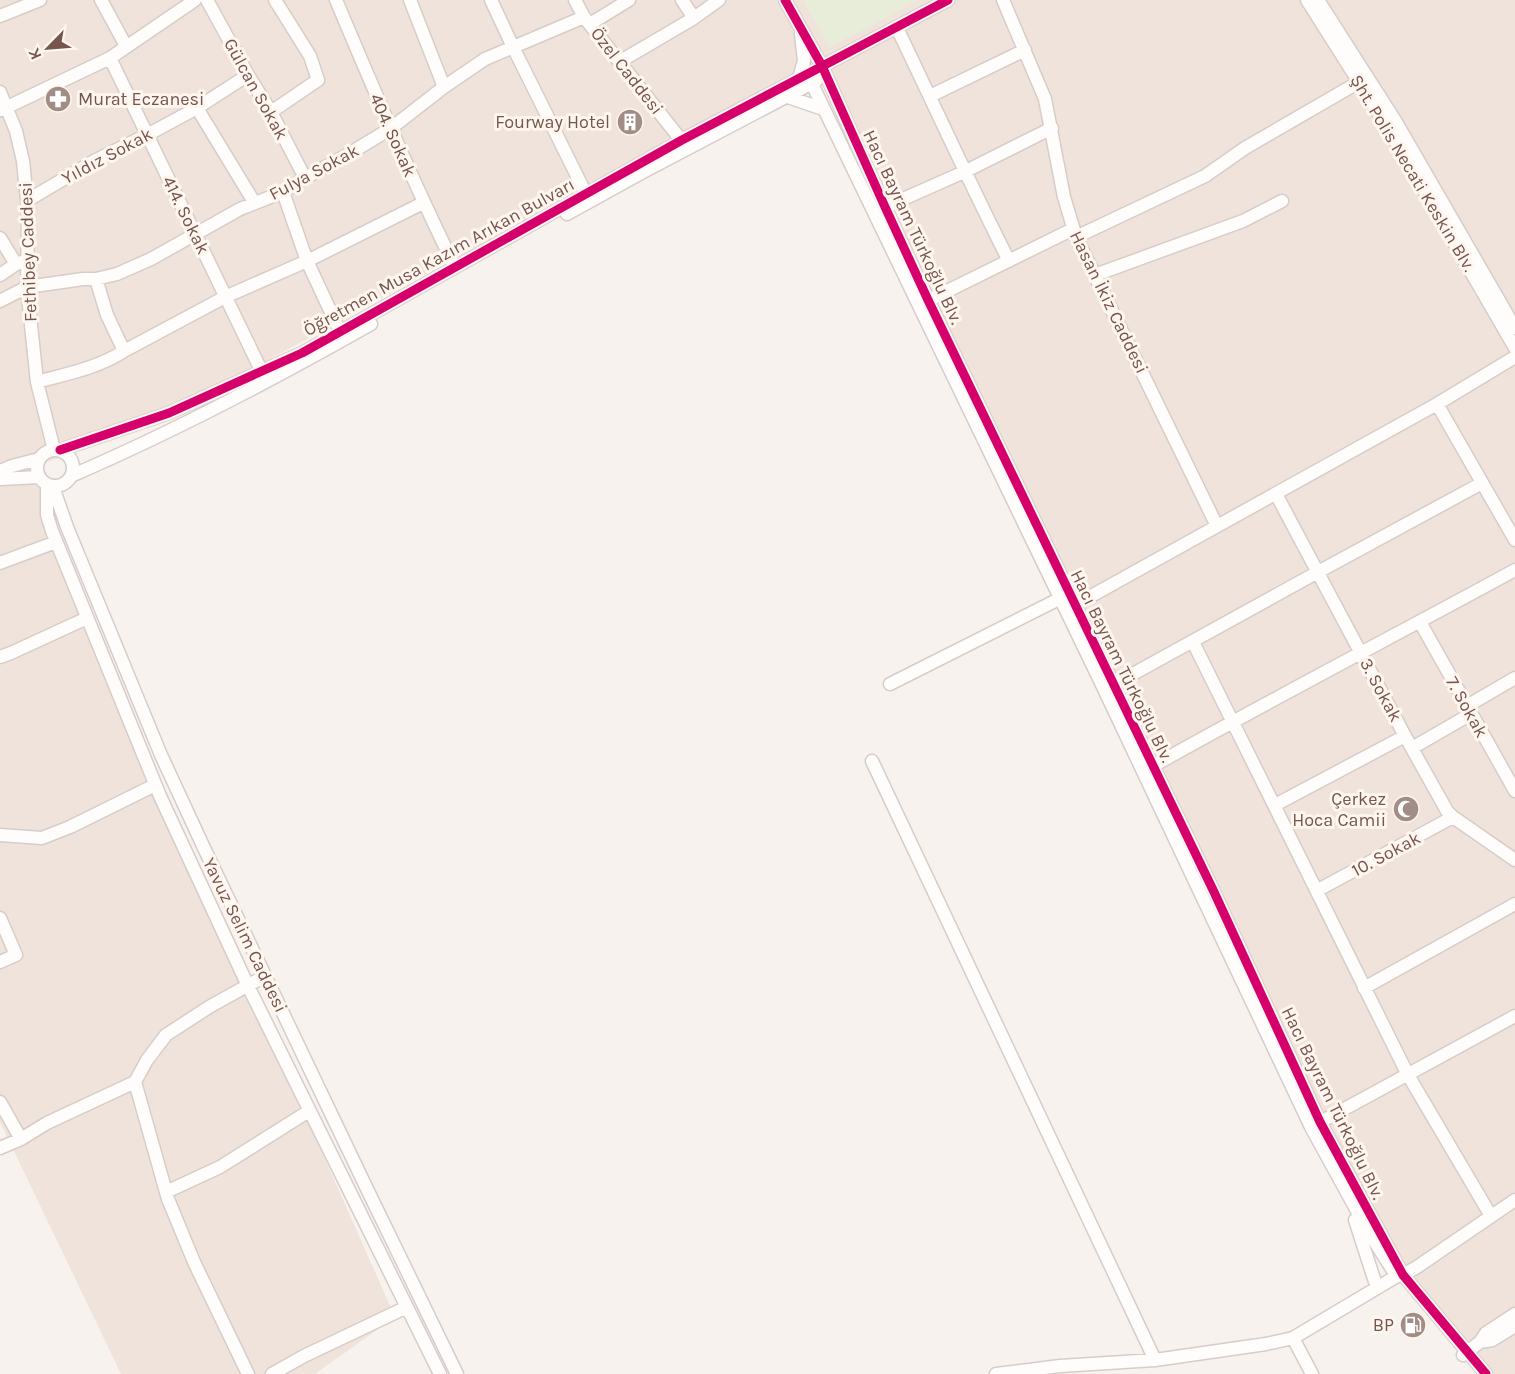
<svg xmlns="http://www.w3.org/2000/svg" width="1515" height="1374" viewBox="0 0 1515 1374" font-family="Karla,sans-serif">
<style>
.residential{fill:#f0e3db}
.green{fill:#e8edd9}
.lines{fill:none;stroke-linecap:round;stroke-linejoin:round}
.minor-casing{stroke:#d6cdca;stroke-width:15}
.minor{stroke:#fefdfc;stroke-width:12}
.cycleway-casing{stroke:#fef6ef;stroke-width:13}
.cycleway{stroke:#d6006c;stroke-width:9}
.labels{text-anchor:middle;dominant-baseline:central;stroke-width:6;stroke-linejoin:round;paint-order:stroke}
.street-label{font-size:18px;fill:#75554e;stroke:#fef6ef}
.poi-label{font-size:18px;fill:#75554e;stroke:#fef6ef;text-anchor:end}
</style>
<rect width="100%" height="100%" fill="#f7f2ed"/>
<path class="residential" d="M0,0H1515V1374H1494L1406,1288L816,62L147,426L33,467L88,625L395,1317L315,1374H121L0,1122Z"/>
<path class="green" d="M803,0H918L830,47Z"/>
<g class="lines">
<defs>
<path id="minor" d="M101,0L126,46
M207,0L248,75L271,112L305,178
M336,0C374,90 412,180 455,267
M410,0L444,87
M491,0L513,47L586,194
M575,0L584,17L685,145
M682,0L694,18
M785,0L822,66L885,207L928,300L1214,892L1320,1122L1403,1275L1486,1374
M1003,0L1045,99L1064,197L1076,237L1217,526
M1307,0L1386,125L1515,348
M1318,0L1396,122L1515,328
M0,16L40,0
M590,24L629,0
M897,28C934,105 970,184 1009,261
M110,58L262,372
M619,62L694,18L719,0
M799,78L804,61L801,34
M812,84L1104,689L1311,1127L1368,1231L1392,1269
M0,92L16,131L23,161L28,210L27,287L37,382L54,450
M930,96L1025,50
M788,97L823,109
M197,108L254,202
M1,110L110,58L195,0
M271,112L318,80L310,56L275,0
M283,192L307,261L343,338
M28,200L96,160L147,135L197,108L248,75
M885,207L964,172L1052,128
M567,214L643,172L816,81
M1076,237L1205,176L1245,148L1359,82
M0,238L16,264
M0,275L16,264L22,262
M1095,275L1243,221L1282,201
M96,279L107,315L124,351
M0,301L27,287L83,279H96L117,274L151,259L240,209L283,192L305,178L347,155L390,129L444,87L485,59L584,17
M923,303L1073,229
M37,382C66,374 98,368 124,351L225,297L307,261L423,203
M1437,404L1515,540
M37 468a18 18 0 1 1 36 0a18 18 0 1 1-36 0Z
M60,450L169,413L302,353L682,140L948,0
M0,471L12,466L39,459
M73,475C175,431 274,379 371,324
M0,479L39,477
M47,485V515L52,531L160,796L248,986L440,1374
M53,487L67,527L161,755L204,848L368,1191L457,1374
M1276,494L1405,736L1447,811L1453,817L1515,860
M0,563L56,542
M1075,605L1437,404L1515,357
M1420,622L1515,791
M1193,642L1408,1075L1491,1216
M0,657L11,653L87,618
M890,684L1065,596
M1113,685L1318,572L1482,483
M1467,706L1515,678
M1412,748L1471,714
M872,761L1155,1360
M1153,766C1272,699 1394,636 1515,570
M1275,805L1405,736
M0,835L42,838L70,827L155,785
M1318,890L1453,817
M0,918L16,955L0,962
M1364,988L1515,904
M0,1102L21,1139
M1315,1125L1515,1016
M0,1148L21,1139L47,1123L135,1082
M166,1192L220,1167L309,1111
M1355,1220L1377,1288
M1293,1338L1312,1374
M1480,1342L1492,1340L1515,1326
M1463,1355L1480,1342L1486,1333L1515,1314
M248,1374L194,1262L168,1199L135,1082L147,1060L166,1035L209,1007L265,976
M272,1374L304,1356L407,1307
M996,1374L1060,1366L1155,1360L1266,1344L1293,1338L1397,1276L1403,1275L1417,1267L1515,1200"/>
</defs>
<use href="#minor" class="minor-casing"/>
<use href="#minor" class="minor"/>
<defs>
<path id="cycleway" d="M785,0L822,66L885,207L928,300L1214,892L1320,1122L1403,1275L1486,1374
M60,450L169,413L302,353L682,140L948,0"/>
</defs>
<use href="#cycleway" class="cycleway-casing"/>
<use href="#cycleway" class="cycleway"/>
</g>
<defs>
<symbol id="pharmacy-disc" viewBox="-11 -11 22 22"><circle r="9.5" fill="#a28c86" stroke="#fef6ef"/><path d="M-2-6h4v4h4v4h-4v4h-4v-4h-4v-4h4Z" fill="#fff"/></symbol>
<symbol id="building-disc" viewBox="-11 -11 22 22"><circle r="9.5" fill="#a28c86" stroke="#fef6ef"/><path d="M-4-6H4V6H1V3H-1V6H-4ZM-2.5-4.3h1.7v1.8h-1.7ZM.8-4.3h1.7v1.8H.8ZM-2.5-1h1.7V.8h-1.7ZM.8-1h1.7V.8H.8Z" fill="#fff"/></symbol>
<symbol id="mosque-disc" viewBox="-11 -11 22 22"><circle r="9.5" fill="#a28c86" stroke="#fef6ef"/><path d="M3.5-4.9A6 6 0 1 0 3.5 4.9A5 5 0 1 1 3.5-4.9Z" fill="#fff"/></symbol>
<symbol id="fuel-disc" viewBox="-11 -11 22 22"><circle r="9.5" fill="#a28c86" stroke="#fef6ef"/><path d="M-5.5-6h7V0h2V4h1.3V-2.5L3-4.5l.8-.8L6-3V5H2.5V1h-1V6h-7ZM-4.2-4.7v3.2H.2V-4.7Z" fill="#fff"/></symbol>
</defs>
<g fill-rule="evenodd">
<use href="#pharmacy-disc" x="43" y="84" width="30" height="30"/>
<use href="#building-disc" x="615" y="107" width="30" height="30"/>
<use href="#mosque-disc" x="1391" y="794" width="30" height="30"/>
<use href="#fuel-disc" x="1398" y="1310" width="30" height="30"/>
</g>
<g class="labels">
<g class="street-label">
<text transform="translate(627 71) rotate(52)">Özel Caddesi</text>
<text transform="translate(256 89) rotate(61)">Gülcan Sokak</text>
<text transform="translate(393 135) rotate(66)">404. Sokak</text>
<text transform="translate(107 156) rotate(-28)">Yıldız Sokak</text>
<text transform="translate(314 172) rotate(-28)">Fulya Sokak</text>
<text transform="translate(1413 173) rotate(59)">Şht. Polis Necati Keskin Blv.</text>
<text transform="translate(186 215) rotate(64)">414. Sokak</text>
<text transform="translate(913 227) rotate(65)">Hacı Bayram Türkoğlu Blv.</text>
<text transform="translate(28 252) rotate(-92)">Fethibey Caddesi</text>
<text transform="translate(439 257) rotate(-29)">Öğretmen Musa Kazım Arıkan Bulvarı</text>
<text transform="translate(1109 302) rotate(64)">Hasan İkiz Caddesi</text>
<text transform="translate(1122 666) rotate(64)">Hacı Bayram Türkoğlu Blv.</text>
<text transform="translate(1381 690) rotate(62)">3. Sokak</text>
<text transform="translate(1467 707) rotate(61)">7. Sokak</text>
<text transform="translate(1386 854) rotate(-28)">10. Sokak</text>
<text transform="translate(245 935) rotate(64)">Yavuz Selim Caddesi</text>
<text transform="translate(1333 1103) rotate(64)">Hacı Bayram Türkoğlu Blv.</text>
</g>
<g class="poi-label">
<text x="78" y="99" text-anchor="start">Murat Eczanesi</text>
<text x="610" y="122">Fourway Hotel</text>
<text x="1386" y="799">Çerkez<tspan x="1386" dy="21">Hoca Camii</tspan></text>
<text x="1394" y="1325">BP</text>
</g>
</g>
<g transform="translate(48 48) rotate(245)" stroke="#fef6ef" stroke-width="4.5" paint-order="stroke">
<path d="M0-4.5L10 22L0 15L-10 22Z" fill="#75554e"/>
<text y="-9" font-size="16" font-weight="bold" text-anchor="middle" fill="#75554e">K</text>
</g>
</svg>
